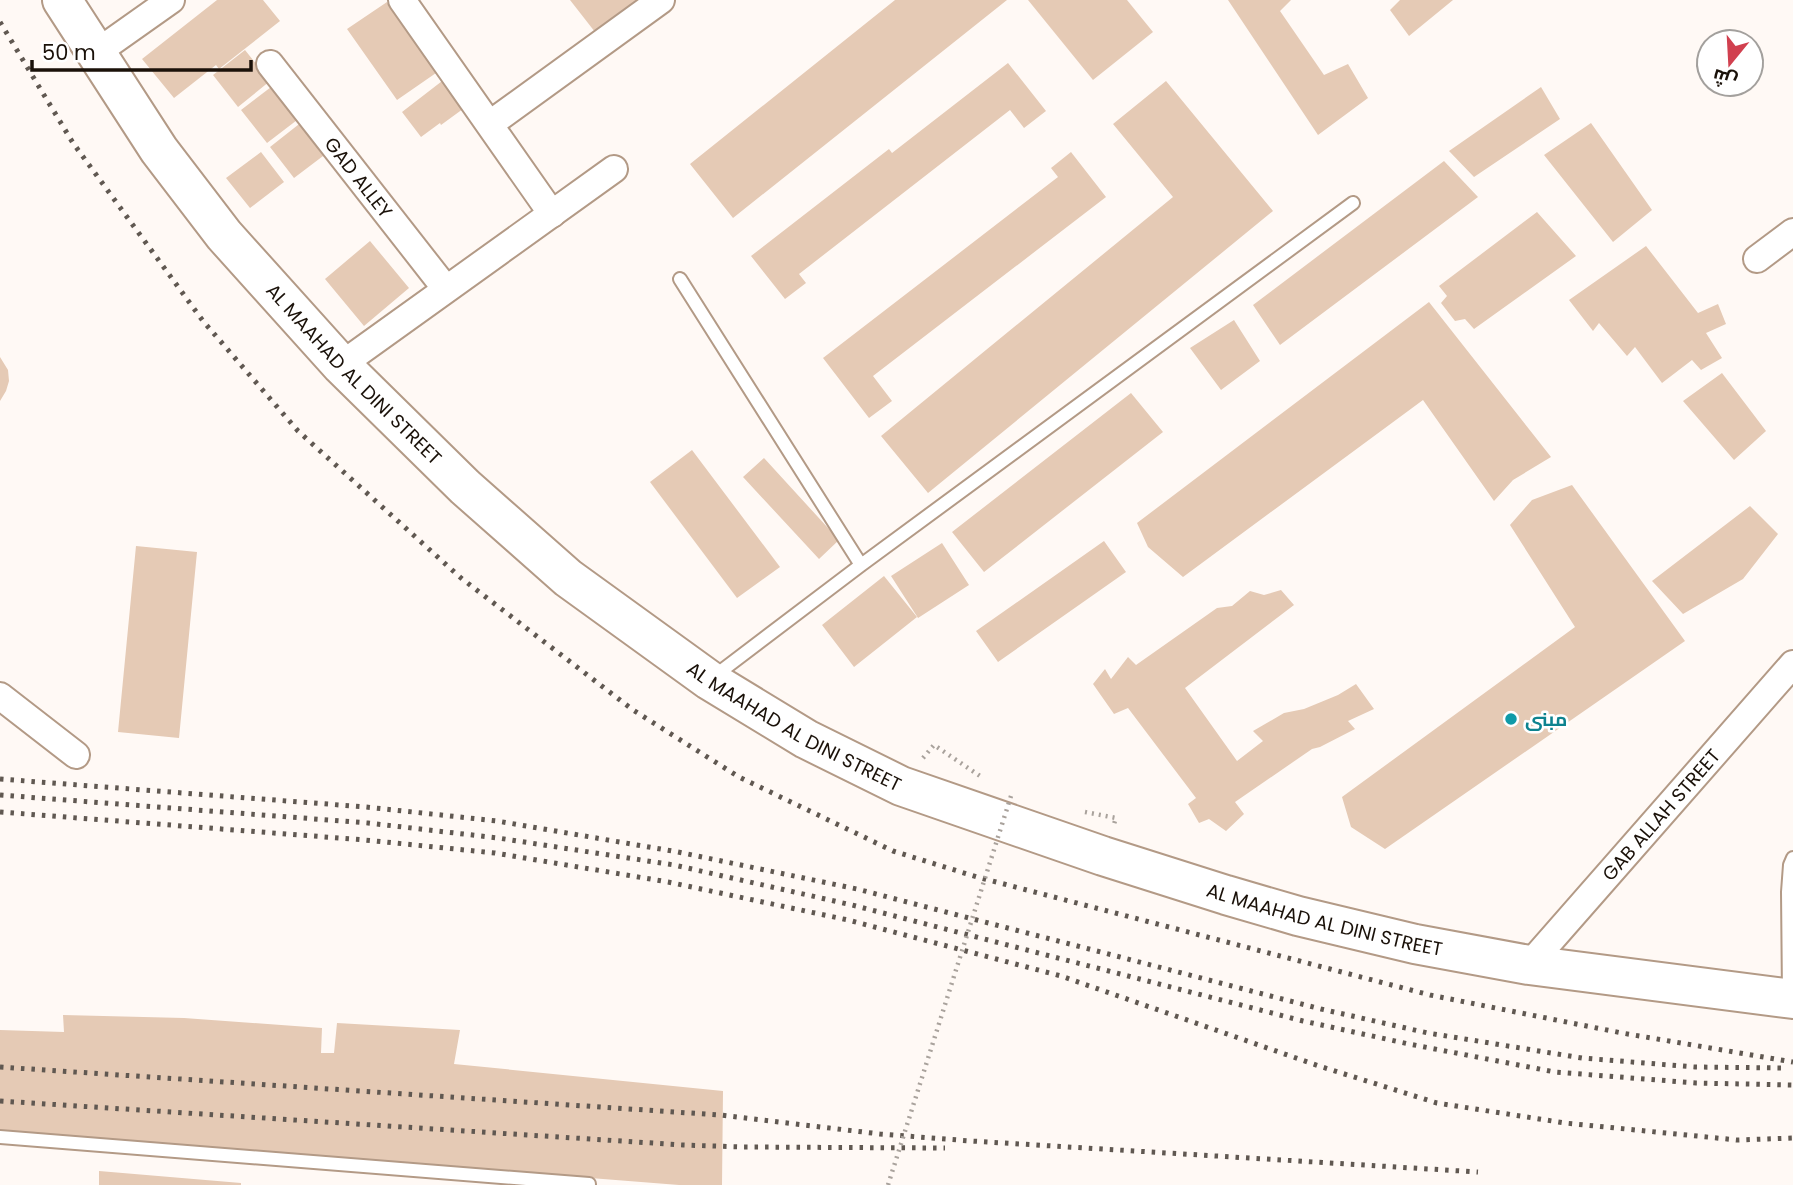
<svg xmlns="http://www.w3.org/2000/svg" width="1793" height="1185" viewBox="0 0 1793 1185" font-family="Poppins,Cairo,sans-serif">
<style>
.building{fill:#e5cab5}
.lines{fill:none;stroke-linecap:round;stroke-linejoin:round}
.lane-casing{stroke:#b39a86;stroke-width:16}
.street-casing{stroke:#b39a86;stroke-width:30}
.primary-casing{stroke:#b39a86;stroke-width:42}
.path{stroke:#a9a29c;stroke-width:4.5;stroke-dasharray:2 5;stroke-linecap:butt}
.lane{stroke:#fff;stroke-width:12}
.street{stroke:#fff;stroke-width:26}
.primary{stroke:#fff;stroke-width:38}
.rail{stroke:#605851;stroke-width:5;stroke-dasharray:3.5 7;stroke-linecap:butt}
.path-bridge{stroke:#a9a29c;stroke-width:4.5;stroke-dasharray:2 5;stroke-linecap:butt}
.culture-dot{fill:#0f9aa8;stroke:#fff;stroke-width:2.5}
.labels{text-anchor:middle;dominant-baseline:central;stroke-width:5;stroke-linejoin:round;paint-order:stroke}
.street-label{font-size:19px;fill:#1a1109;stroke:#fff}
.culture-label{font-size:19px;font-weight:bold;fill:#0d838f;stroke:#fff;text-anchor:start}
</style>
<rect width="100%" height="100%" fill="#fff9f5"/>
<path class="building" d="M217,0H263L280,21L219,69L216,65L174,98L142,59Z
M570,0H637L595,32Z
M895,0H1007L733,218L690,164Z
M1028,0H1127L1153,32L1093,80Z
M1228,0H1291L1280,11L1324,75L1348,64L1368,98L1318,135Z
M1400,0H1453L1409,36L1390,10Z
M387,2L436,73L397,100L347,29Z
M245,50L270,81L238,107L213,75Z
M1008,63L1046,111L1024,128L1010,110L799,274L806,283L785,299L751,256L889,149L892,153Z
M446,78L467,106L441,125L440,123L421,137L402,112Z
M1166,81L1273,211L928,493L881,436L1173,197L1113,124Z
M275,84L301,117L267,143L241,110Z
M1541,87L1560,119L1474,177L1449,151Z
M303,121L327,153L294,178L270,147Z
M1591,123L1652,210L1613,242L1544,155Z
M261,152L284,182L250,208L226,178Z
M1071,152L1106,197L873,376L892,401L869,418L823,358L1058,177L1051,168Z
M1444,161L1478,197L1280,345L1253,305Z
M1537,212L1576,256L1474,329L1465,319L1455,321L1441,303L1447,296L1439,286Z
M370,241L409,288L364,326L325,279Z
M1646,246L1698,313L1718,304L1726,324L1706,333L1722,358L1701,370L1692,360L1662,383L1635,347L1627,356L1599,323L1593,331L1569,300Z
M1429,302L1551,457L1513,480L1494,501L1423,400L1183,577L1148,547L1137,523Z
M1234,320L1260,361L1221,390L1190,348Z
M0,357L8,370L9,381L6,391L0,401Z
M1722,373L1766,431L1734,460L1683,401Z
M1131,393L1163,432L984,572L952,532Z
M692,450L780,567L737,598L650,482Z
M764,458L839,540L819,559L743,477Z
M1572,485L1685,641L1385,849L1351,827L1342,797L1575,627L1510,525L1532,500Z
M1750,506L1778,534L1743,579L1683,614L1652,581Z
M1104,541L1126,572L998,662L976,631Z
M942,543L969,585L918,618L891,576Z
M136,546L197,552L179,738L118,732Z
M884,576L917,617L854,667L822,625Z
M1281,590L1294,605L1185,688L1237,761L1263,741L1253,731L1284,713L1304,709L1338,695L1356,684L1374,709L1348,721L1355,729L1320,747L1312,749L1235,802L1244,814L1226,831L1209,819L1199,823L1188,804L1196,798L1128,708L1114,714L1093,684L1105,669L1111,679L1128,657L1136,665L1217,608L1232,606L1250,591L1264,595Z
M63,1015L184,1018L322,1028L321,1053H334L337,1023L460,1030L454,1064L723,1091L722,1185H679L0,1131V1030L64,1032Z
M99,1171L241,1183V1185H99Z"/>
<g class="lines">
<defs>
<path id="lane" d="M680,279L861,565
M712,678L861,565L1353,203
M1789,995L1788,892L1790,865L1793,858
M0,1137L589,1184"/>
<g id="street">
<path d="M402,0L552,214"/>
<path d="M96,53L171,0"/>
<path id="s1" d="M270,64L446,289"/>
<path d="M490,124L661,0"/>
<path d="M1757,259L1793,232"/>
<path d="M341,365L614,169"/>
<path d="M0,696L76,755"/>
<path id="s2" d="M1529,965L1793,664"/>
</g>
<g id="primary">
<path id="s3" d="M62,0L159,150L224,235L341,365L465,487L568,578L709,680L806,739L901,786L1103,856L1226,895L1298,916L1415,944L1529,965L1793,999"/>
</g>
</defs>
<use href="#lane" class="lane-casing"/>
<use href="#street" class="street-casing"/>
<use href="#primary" class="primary-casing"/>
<path class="path" d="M923,758L934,745L980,776
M1085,812L1116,818L1114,824"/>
<use href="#lane" class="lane"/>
<use href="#street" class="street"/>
<use href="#primary" class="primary"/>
<path class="rail" d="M0,22L73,143L203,321L298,431L461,578L633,710L739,777L893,851L977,877L1430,995L1622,1033L1793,1062
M0,779L366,807L497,821L678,852L857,889L1321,1009L1428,1033L1582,1058L1695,1067L1783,1068
M0,795L368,823L498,838L674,865L852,905L1303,1021L1409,1044L1555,1072L1696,1083L1793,1085
M0,812L365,840L495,853L668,882L848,920L1061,976L1319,1066L1437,1103L1565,1123L1737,1140L1793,1138
M0,1067L720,1115L880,1134L971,1141L1478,1172
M0,1101L683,1145L744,1147L945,1148"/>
<path class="path-bridge" d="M888,1185L1011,796"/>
</g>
<circle class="culture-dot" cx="1511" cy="719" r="7"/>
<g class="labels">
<g class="street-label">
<text stroke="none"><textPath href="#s1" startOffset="144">GAD ALLEY</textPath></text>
<text stroke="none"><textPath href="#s3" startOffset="476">AL MAAHAD AL DINI STREET</textPath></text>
<text stroke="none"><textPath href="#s3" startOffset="1043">AL MAAHAD AL DINI STREET</textPath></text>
<text stroke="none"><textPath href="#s2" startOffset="200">GAB ALLAH STREET</textPath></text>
<text stroke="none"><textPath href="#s3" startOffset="1610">AL MAAHAD AL DINI STREET</textPath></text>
</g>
<g class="culture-label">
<text x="1525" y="719">مبنى</text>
</g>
</g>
<g transform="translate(1730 63) rotate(198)"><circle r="33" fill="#ffffff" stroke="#a3a09d" stroke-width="2"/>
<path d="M0-5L12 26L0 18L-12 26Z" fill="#d1404f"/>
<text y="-10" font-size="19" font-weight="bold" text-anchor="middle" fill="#1a1109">ش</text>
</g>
<path d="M32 60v10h219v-10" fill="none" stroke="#1a1109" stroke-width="3.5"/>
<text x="42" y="60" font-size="21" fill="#1a1109" stroke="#ffffff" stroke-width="5" paint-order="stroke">50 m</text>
</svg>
